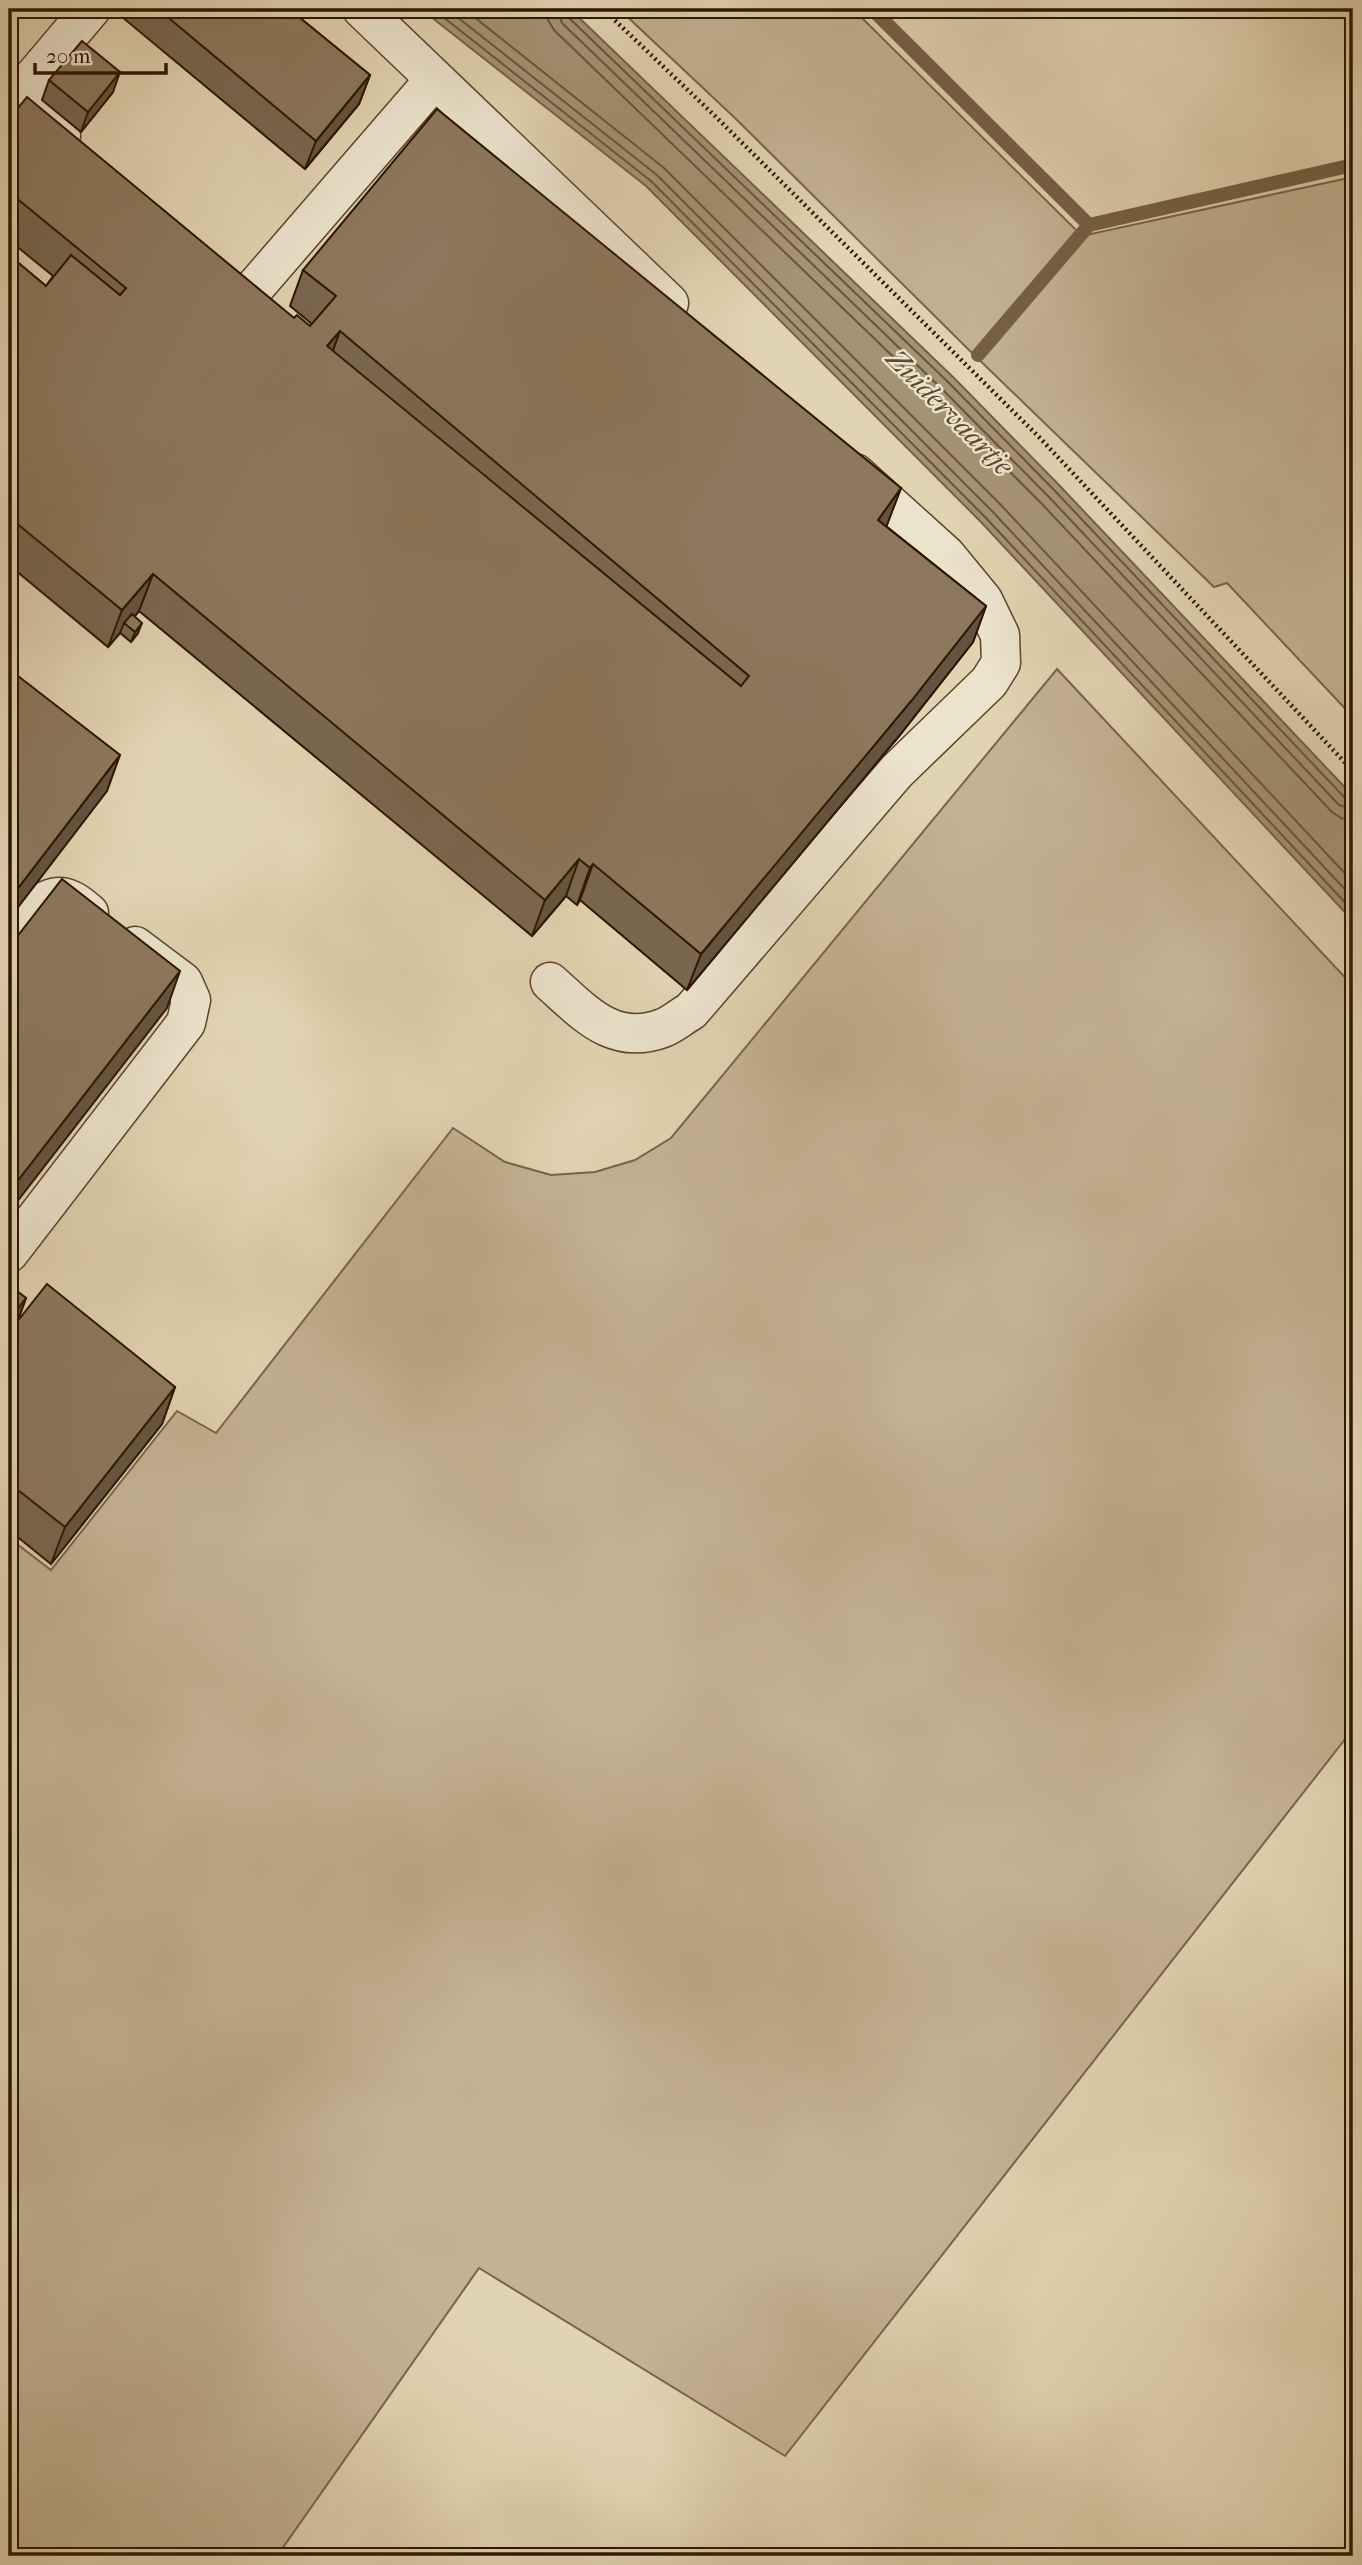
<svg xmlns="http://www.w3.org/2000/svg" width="1362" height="2565" viewBox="0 0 1362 2565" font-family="'IM FELL French Canon',serif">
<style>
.green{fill:#c3b394;stroke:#79644a;stroke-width:2}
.water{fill:#a49375;stroke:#756046;stroke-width:2}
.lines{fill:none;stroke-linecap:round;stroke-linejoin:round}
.shore{stroke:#6a543a;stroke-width:2}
.stream{stroke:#756046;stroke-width:14}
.minor-casing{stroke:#5c442c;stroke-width:41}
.path{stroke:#2f1400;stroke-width:4.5;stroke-dasharray:2 3.5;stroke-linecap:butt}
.minor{stroke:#ece3cd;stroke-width:38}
.wall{fill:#786750;stroke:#2f1400;stroke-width:2}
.shaded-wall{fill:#625441;stroke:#2f1400;stroke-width:2}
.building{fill:#8c785d;stroke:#2f1400;stroke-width:2;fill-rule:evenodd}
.labels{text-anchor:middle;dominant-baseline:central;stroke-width:5;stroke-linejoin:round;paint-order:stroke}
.water-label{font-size:28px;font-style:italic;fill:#5e472f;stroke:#ece3cd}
</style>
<rect width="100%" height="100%" fill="#e1d4b2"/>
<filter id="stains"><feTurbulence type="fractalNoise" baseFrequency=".00286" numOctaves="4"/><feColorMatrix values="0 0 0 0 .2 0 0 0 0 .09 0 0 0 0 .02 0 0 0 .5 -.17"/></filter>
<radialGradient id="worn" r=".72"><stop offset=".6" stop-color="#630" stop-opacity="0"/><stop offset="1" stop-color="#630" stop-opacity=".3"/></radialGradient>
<path class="green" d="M619,9H853L1082,236L1353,177V717L1227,583L1214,587L968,349L736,119Z
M1057,669L1353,986V1729L785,2456L479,2268L277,2556H9V1538L51,1570L177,1411L216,1433L453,1128L505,1162L551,1175L595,1172L635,1160L671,1138Z"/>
<path class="water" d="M421,9H570L954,378L1059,485L1353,796V921L981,522L646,186Z"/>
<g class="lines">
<path class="shore" d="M433,9L651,181L986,518L1353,911
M447,9L657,175L992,511L1353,898
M464,9L664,168L1000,504L1353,882
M546,9L548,20L554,30L935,397L1041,503L1332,812L1341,818L1353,820
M557,9L562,23L943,390L1048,496L1339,805L1353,809
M565,9L568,17L949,383L1054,490L1345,798L1353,800"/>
<path class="stream" d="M872,9L1089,225L978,355
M1089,225L1353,165"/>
<defs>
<path id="minor" d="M362,9L669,303
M9,91L61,136
M9,106L91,9
M250,293L435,79
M9,943C23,924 43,886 71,900C78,903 84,909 89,913
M550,982C584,1012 613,1047 663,1028C673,1024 682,1016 691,1011L897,771L989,682L1001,663L1000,635L983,600L946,555L855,473
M9,1253L186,1023L191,1000L183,982L135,946"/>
</defs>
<use href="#minor" class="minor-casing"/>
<path class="path" d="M603,9L714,115L1039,437L1353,771"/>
<use href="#minor" class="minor"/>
</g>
<path class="wall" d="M117,9H289L370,75L359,104L305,169L116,12Z
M49,80L113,92L81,132L42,100Z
M9,119L294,318L310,326L312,324L290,306L303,270L901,488L886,526L986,606L973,642L899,736L687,990L580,900L577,905L566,896L532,936L139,611L134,617L138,633L131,642L120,633L108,647L9,565V255L46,286L53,276L9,240Z
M9,1285L26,1298L18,1320L175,1387L162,1424L51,1564L9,1530Z"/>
<path class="shaded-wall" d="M120,72L113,92L81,132L88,112Z
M370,75L359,104L305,169L316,141Z
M340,331L327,367V346Z
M901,488L887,525L865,557L878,520Z
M153,574L139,611L127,625L124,623L120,633L108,647L122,610Z
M986,606L973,642L899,736L687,990L701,954Z
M142,623L138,633L131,642L135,632Z
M120,755L107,791L9,919V900Z
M579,859L566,896L532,936L545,900Z
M593,864L580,900L577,905L590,868Z
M180,971L167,1008L9,1212V1192Z
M26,1298L13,1334L9,1340V1320Z
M175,1387L162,1424L51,1564L65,1527Z"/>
<path class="building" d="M158,9H289L370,75L316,141Z
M82,41L120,72L88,112L49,80Z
M27,97L294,318L297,315L310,326L336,296L303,270L437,109L901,488L878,520L986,606L912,700L701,954L593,864L590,868L579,859L545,900L153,574L122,610L9,517V255L46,286L71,255L120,295L126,288L9,192V119ZM340,331L749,676L741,686L327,346Z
M132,614L142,623L135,632L124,623Z
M9,669L120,755L9,900Z
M62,879L180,971L9,1192V947Z
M47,1284L175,1387L65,1527L9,1483V1332Z
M9,1285L26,1298L9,1320Z"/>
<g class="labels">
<g class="water-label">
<text transform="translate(950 412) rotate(45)">Zuidervaartje</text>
</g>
</g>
<rect width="1362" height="2565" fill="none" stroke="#e1d4b2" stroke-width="35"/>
<rect x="10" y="10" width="1341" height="2544" fill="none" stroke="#2f1400" stroke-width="3.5"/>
<rect x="18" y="18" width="1327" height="2530" fill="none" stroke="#2f1400" stroke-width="2"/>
<path d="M35 63v10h131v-10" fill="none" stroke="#2f1400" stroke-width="3.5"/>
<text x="46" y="63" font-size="21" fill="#2f1400" stroke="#ece3cd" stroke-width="5" paint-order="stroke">20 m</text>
<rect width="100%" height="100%" filter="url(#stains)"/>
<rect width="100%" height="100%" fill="url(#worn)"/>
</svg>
